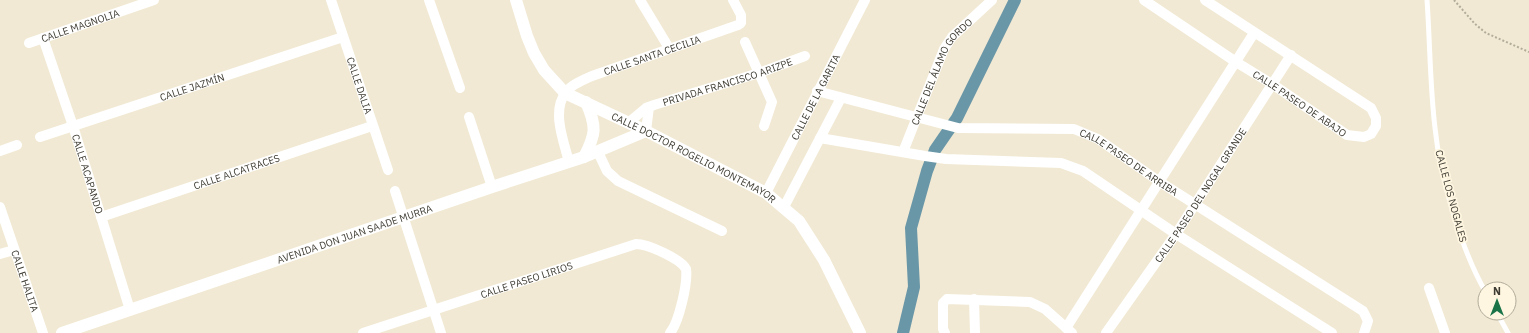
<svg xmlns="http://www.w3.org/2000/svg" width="1529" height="333" viewBox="0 0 1529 333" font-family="'IBM Plex Sans',sans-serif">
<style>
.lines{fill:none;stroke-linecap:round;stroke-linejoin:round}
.canal{stroke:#6a97a8;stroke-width:12}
.path{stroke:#b2ac9a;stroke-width:2;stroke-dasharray:2 2;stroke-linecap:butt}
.service{stroke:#fff;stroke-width:5}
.minor{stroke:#fff;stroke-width:10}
.tertiary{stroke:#fff;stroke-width:12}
.labels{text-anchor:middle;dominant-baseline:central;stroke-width:3.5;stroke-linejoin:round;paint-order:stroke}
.street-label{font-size:10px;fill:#3e3b32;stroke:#fef6e0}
</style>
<rect width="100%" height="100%" fill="#f1e9d3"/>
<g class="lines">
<path class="canal" d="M903,333L914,287L911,228L927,171L935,150L957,118L1015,0"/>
<path class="path" d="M1454,0L1475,24L1486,33L1529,52"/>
<path class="service" d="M1427,0C1430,43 1430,86 1435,128C1440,177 1461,249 1485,291
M1497,313L1508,333"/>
<g class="minor">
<path id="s1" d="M331,0L388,170"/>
<path d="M429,0L460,88"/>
<path d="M640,0L669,48"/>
<path id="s2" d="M1144,0L1236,62L1272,84L1347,135L1364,137L1371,134L1376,126V118L1371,108L1205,0"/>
<path id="s3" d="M43,38L73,126L130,310"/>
<path d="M745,42L772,102L764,126"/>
<path id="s4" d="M29,43L154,0"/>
<path id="s5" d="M817,91L958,128L1074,129L1098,139L1160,182L1363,311L1368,321L1364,333"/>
<path d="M469,117L492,187"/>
<path id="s6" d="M628,123L646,108L654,105L759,73L805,56"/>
<path d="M646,131L649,107"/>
<path id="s7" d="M40,137L343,37"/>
<path d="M820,138L925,156L946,159L1061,163L1083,171L1176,234L1332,333"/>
<path d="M0,151L17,145"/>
<path d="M598,152L607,171L618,181L722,231"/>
<path id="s8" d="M903,152L944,49L952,37L992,0"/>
<path id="s9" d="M569,162C564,142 551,111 566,92C572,84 583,80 592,76L738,25L741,23V15L733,0"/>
<path d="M395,191L441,333"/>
<path id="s10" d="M766,193L865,0"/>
<path id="s11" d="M0,207L43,333"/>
<path d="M784,207L841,98"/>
<path id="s12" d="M101,217L372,126"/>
<path d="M0,254L14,250"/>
<path d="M1429,288L1445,333"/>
<path d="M974,299L975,333"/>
<path d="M1066,328L1254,33"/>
<path id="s13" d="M363,333L636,244C648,244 681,259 686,269C688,283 679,322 670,333"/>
<path d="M945,333L943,329V303L947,299L1030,302L1045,309L1072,333"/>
<path id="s14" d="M1106,333L1176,234L1291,55"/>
</g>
<g class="tertiary">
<path id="s15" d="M516,0L527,36L534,53L544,70L565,93L646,131L766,193L799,221L824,260L860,333"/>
<path d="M584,157C596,134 597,127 586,102"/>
<path id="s16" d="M62,333L492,187L584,157L646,131"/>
</g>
</g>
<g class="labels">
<g class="street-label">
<text stroke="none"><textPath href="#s4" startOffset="54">CALLE MAGNOLIA</textPath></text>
<text stroke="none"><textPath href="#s9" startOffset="167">CALLE SANTA CECILIA</textPath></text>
<text stroke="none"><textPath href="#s8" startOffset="90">CALLE DEL ÁLAMO GORDO</textPath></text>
<text stroke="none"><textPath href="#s6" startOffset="109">PRIVADA FRANCISCO ARIZPE</textPath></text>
<text stroke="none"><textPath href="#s1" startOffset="90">CALLE DALIA</textPath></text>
<text stroke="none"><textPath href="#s7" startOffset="160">CALLE JAZMÍN</textPath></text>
<text stroke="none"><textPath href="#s10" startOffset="108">CALLE DE LA GARITA</textPath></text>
<text stroke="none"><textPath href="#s2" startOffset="187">CALLE PASEO DE ABAJO</textPath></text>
<text stroke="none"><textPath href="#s15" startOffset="251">CALLE DOCTOR ROGELIO MONTEMAYOR</textPath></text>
<text stroke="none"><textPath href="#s5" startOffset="326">CALLE PASEO DE ARRIBA</textPath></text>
<text stroke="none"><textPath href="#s12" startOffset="143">CALLE ALCATRACES</textPath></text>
<text stroke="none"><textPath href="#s3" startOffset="143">CALLE ACAPANDO</textPath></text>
<text stroke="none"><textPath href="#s14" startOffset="167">CALLE PASEO DEL NOGAL GRANDE</textPath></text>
<text transform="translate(1451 196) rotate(75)">CALLE LOS NOGALES</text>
<text stroke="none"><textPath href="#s16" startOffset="309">AVENIDA DON JUAN SAADE MURRA</textPath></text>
<text stroke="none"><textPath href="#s13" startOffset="172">CALLE PASEO LIRIOS</textPath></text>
<text stroke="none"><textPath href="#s11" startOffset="78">CALLE HALITA</textPath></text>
</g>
</g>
<g transform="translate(1497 301)"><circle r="19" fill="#fef6e0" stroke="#b1ab9a"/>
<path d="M0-3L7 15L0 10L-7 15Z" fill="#1a7448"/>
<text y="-6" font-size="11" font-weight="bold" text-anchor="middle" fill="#3e3b32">N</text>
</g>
</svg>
